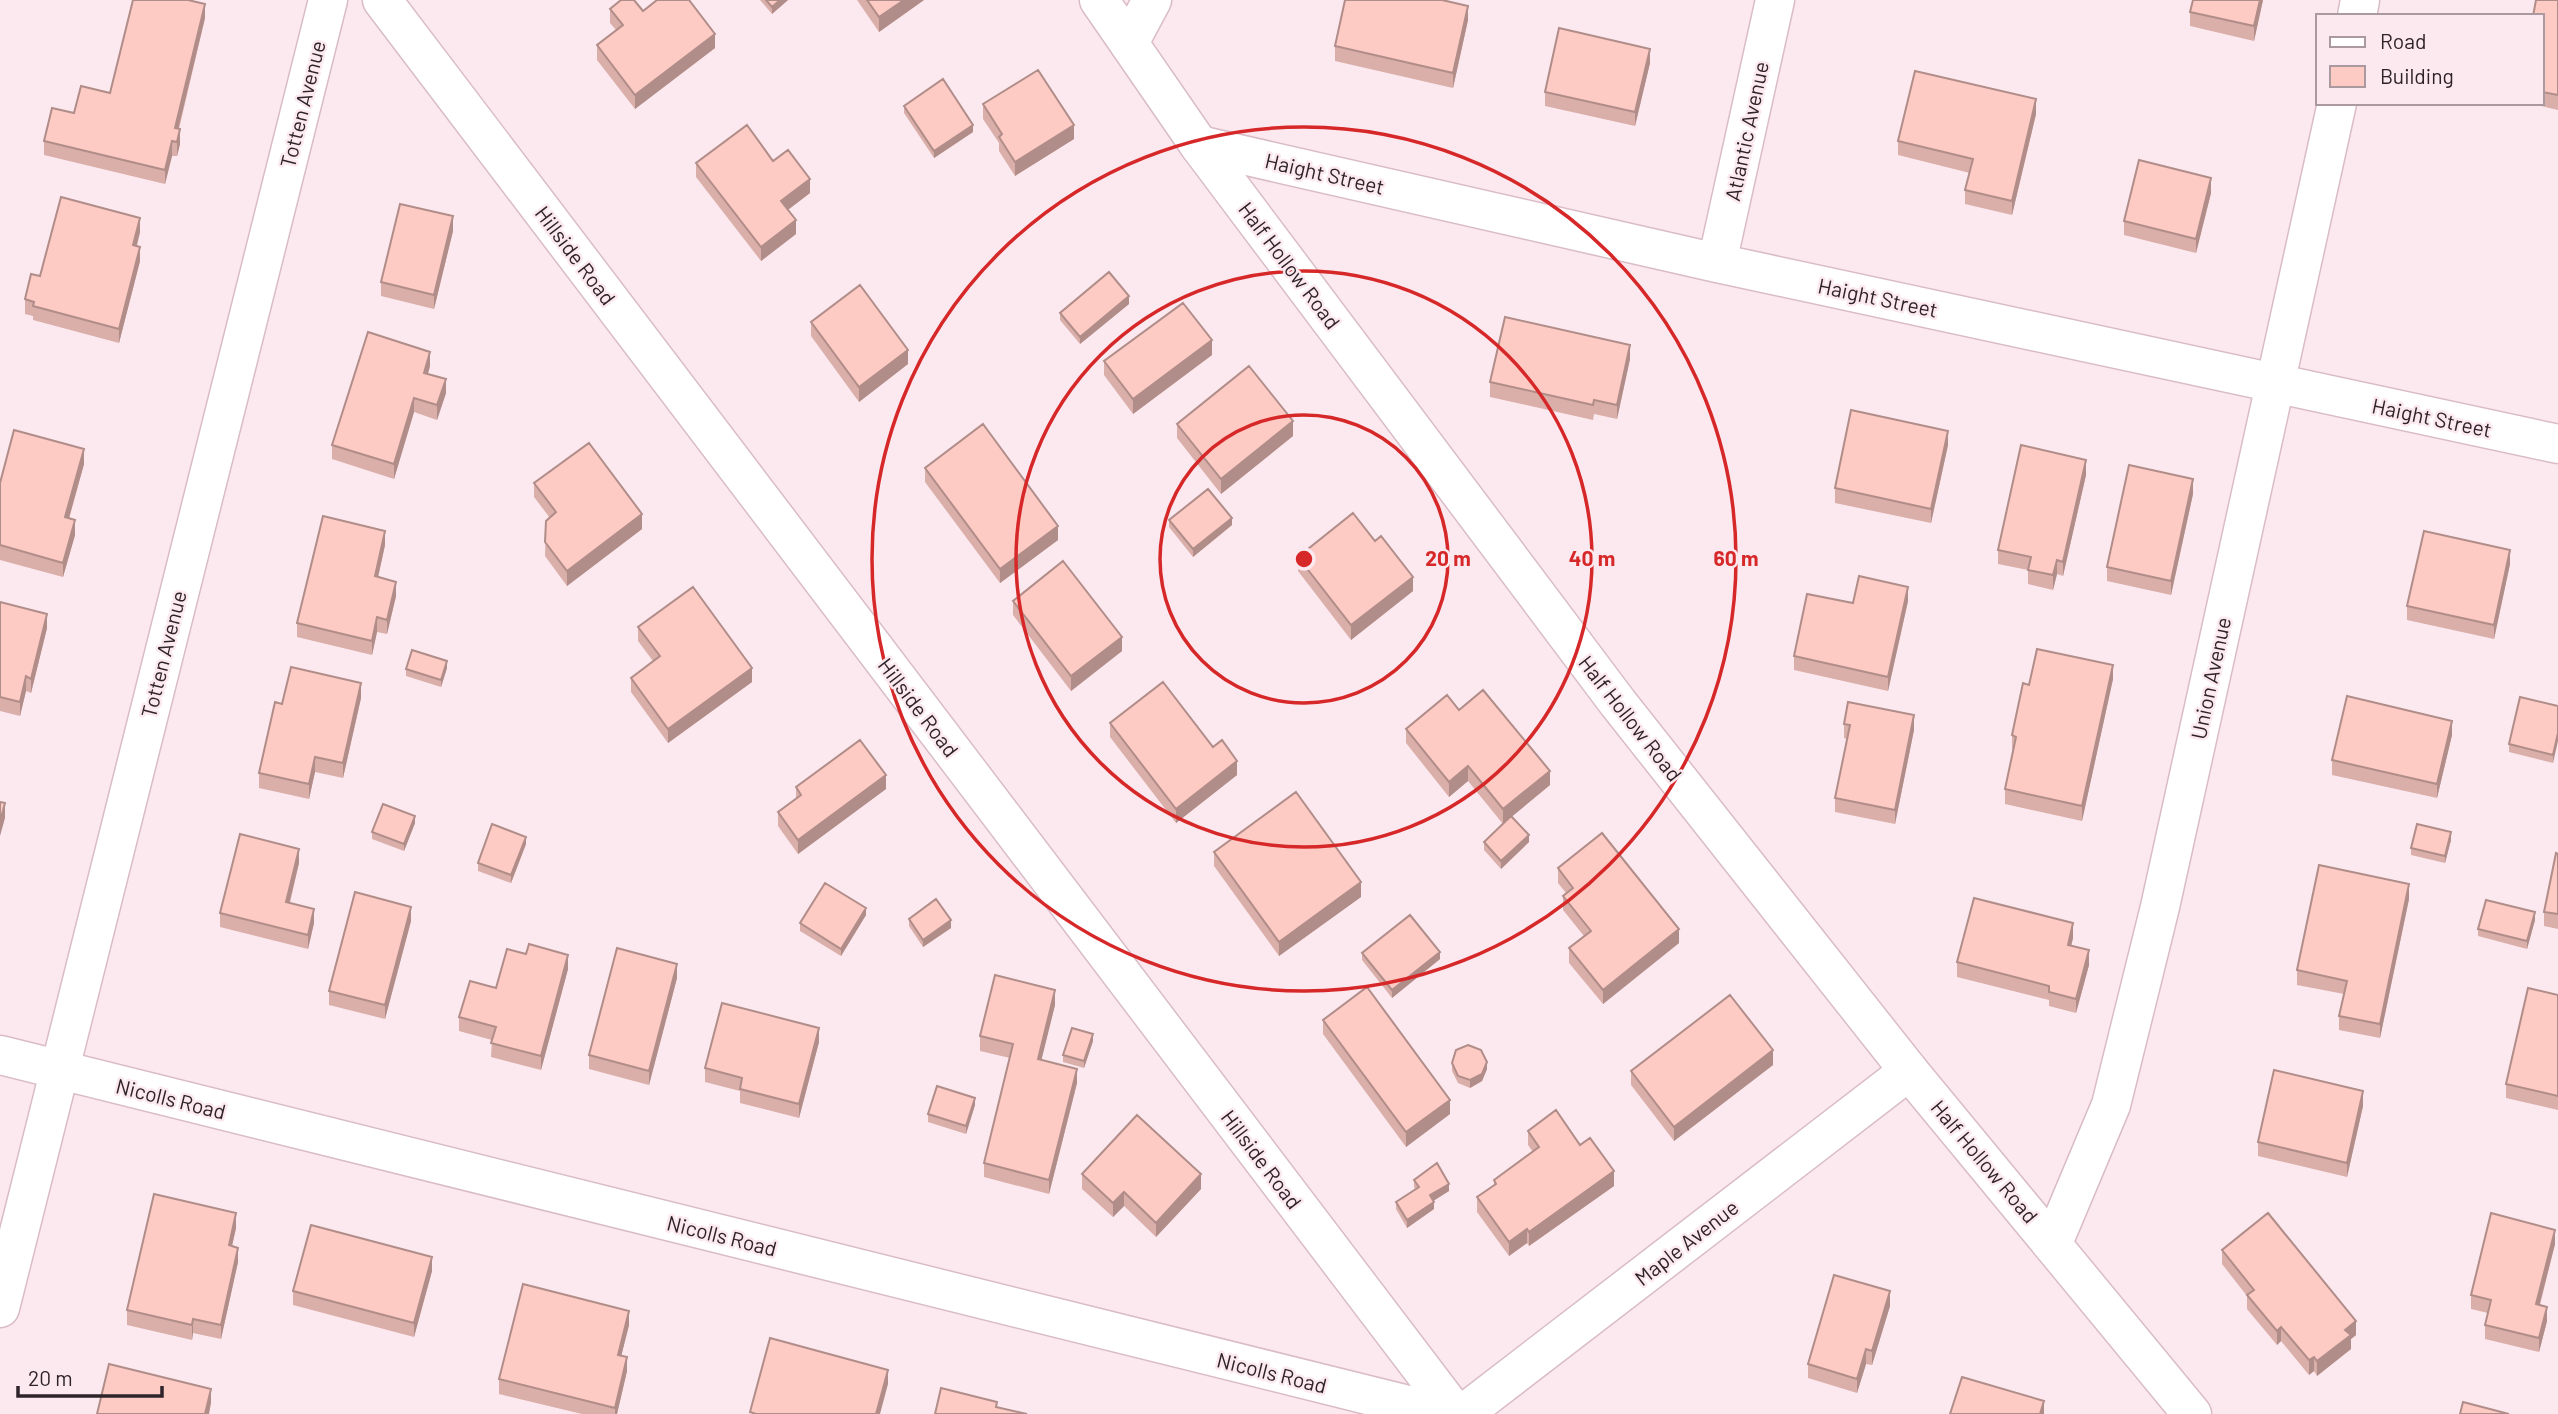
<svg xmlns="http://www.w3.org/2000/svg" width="2558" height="1414" viewBox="0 0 2558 1414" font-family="Barlow,sans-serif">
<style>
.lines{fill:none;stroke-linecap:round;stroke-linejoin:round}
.street-casing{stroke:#d9bcc7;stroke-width:41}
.secondary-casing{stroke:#d9bcc7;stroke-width:41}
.street{stroke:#fff;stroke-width:38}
.secondary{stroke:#fff;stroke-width:38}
.wall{fill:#daaea9}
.shaded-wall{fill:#b18d89}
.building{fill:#fdcac4;stroke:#b18d89;stroke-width:2}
.ring{fill:none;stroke:#d62828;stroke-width:3.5}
.labels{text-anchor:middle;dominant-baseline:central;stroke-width:5;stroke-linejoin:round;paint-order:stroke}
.street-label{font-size:21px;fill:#2e2328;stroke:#fce9f0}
.centre{fill:#d62828;stroke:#fce9f0;stroke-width:3.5}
.ring-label{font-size:21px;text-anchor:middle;font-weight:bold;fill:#d62828;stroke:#fce9f0;stroke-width:5;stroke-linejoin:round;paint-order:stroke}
</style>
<rect width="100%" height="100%" fill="#fce9f0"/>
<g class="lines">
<defs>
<path id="street" d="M382,0L1456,1414
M2357,16L2360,0
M1129,43L1152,0
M1199,145L1717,263L2558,444
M1717,263L1775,0
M0,1055L1444,1414
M2053,1243L2111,1105L2160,907L2337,103
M0,1308L328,0
M1463,1414L1909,1071"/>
<path id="secondary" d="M1099,0L1199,145L1618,703L1909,1071L2192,1414"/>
</defs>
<use href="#street" class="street-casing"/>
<use href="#secondary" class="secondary-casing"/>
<use href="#street" class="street"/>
<use href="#secondary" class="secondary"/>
</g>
<path class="wall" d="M760,0H788L772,14Z
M857,0H924L879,32Z
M2263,0L2254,41L2190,26V12Z
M2558,0V110L2529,103H2542V16Z
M610,9L715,48L635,109L597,60V45L616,30L610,23Z
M205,18L179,129L180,144L177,156H172L165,184L44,155V141L74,113L110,93Z
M1468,20L1453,88L1335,61V46Z
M1650,63L1635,126L1545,106V92Z
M983,104L1074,139L1015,176L999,151V143L983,119Z
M904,106L973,132L934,158L904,113Z
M2036,114L2012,215L1965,204V190L1970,173L1898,155V141Z
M773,161L810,193L788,210L796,234L761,261L696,177V163Z
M2211,193L2196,253L2124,235V221Z
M453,231L434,309L381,296V282Z
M140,232L137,246L140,261L119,343L33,320V316L25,314V299L40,276Z
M1129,304L1080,344L1060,320V313Z
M811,322L908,364L859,402L811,336Z
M1212,355L1133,414L1104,375V361Z
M1630,359L1617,419L1594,414L1593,420L1490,397V382Z
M430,366L428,374L446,393L437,420L414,412L394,479L332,459V445Z
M1177,424L1293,436L1221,494L1177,438Z
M1948,445L1931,523L1835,503V488Z
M84,464L69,519L75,535L63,577L0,560V483Z
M925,468L1058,540L1000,583L925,482Z
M2086,475L2063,576L2057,574L2053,590L2028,584V570L1998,564V550Z
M534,483L642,529L567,586L545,556L546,521L550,518L534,497Z
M2193,494L2171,595L2107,581V567Z
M1169,520L1232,525L1193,557L1169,527Z
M385,545L378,577L396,596L387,634L377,632L372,655L297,637V623Z
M1298,557L1413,591L1351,640L1298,571Z
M2510,564L2494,639L2407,620V606Z
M1013,601L1122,651L1071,691L1013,615Z
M1908,601L1888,691L1794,670V656L1853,603Z
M0,602L47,628L31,693L26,691L20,716L0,711Z
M638,627L752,682L668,743L631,692V678L653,661L638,641Z
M447,668L441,687L406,676V669Z
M2113,679L2082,821L2005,804V789L2014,750L2012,749V735L2029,685Z
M361,698L343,778L315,772L309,799L259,788V773L282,704Z
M2558,706L2553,763L2509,752V744Z
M1459,710L1550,785L1512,816L1529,842L1501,869L1484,850V842L1503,824L1468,781L1449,797L1406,743V729Z
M1110,723L1213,747L1237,775L1176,823L1110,737Z
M1844,724L1914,730L1895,824L1835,812V798L1847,739L1844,738Z
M2452,735L2437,798L2332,775V760Z
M796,787L886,789L798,854L778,826V812L796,799Z
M415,823L404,851L372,839V832Z
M2451,840L2445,863L2411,855V848Z
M526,844L511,883L478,871V863Z
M1214,852L1361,897L1279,956L1214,866Z
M2558,854V929L2544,926V912Z
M299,863L290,903L314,923L308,949L220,927V913Z
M1558,868L1679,943L1603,1004L1569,963V948L1584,936L1563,910V896L1566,893L1558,883Z
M2409,899L2380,1038L2339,1030V1016L2344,994L2297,985V970Z
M866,915L841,956L800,931V923Z
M909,919L951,928L923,947L909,926Z
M2535,920L2527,949L2478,936V929Z
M411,921L385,1019L329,1005V991Z
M2073,938L2071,946L2089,965L2076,1013L2049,1006V1000L1957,977V962Z
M1362,953L1440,959L1392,998L1362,960Z
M568,969L541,1070L491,1057L492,1040L459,1031V1017L496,988Z
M677,978L649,1085L589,1069V1055Z
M2558,995V1110L2506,1098V1084Z
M1055,1005L1041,1060L1077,1083L1049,1194L984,1177V1163L1010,1058L980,1051V1036Z
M1323,1020L1450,1114L1406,1147L1323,1034Z
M1093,1041L1084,1068L1063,1062V1055Z
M819,1042L799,1118L740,1103V1091L705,1082V1068Z
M1452,1063L1487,1069L1482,1081L1470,1088L1458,1083L1452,1071Z
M1773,1065L1674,1141L1631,1085V1071Z
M975,1105L966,1134L928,1122V1114Z
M2363,1106L2347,1177L2258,1156V1142Z
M1528,1131L1580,1145L1614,1186L1529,1246L1527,1243L1509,1256L1477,1212V1197L1494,1185V1180L1533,1152L1528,1145Z
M1082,1174L1201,1189L1156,1237L1124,1206L1113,1217L1082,1189Z
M1414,1180L1449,1191L1433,1201L1434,1209L1407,1228L1396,1209V1202L1416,1190L1414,1187Z
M236,1228L232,1246L238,1262L221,1339L193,1333L192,1340L127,1325V1310Z
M2555,1244L2540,1305L2547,1321L2539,1352L2485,1339V1325L2488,1313L2471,1309V1295Z
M2222,1250L2356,1335L2351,1339V1349L2317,1376L2314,1371L2309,1375L2281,1341L2277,1345L2247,1309V1296L2222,1264Z
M432,1271L414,1337L293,1305V1291Z
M1890,1306L1872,1365L1866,1364L1857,1393L1808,1378V1364Z
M629,1325L621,1356L627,1371L617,1414H582L499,1394V1379Z"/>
<path class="shaded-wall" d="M780,0H788L772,14V7Z
M904,0H924L879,32V17Z
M2260,0H2263L2254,41V26Z
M205,4V18L175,142V128Z
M1468,6V20L1453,88V73Z
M715,34V48L635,109V95Z
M1650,49V63L1635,126V112Z
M2036,99V114L2012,215V201Z
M973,125V132L934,158V151Z
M1074,125V139L1015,176V162Z
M180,129V144L177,156V142Z
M172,141V156L165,184V170Z
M2211,178V193L2196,253V239Z
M810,179V193L781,215V201Z
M453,216V231L434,309V295Z
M140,218V232L133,259V245Z
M796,220V234L761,261V247Z
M140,247V261L119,343V329Z
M1129,296V304L1080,344V337Z
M1212,340V355L1133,414V399Z
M1630,345V359L1617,419V405Z
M908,350V364L859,402V387Z
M430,352V366L424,387V373Z
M446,379V393L437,420V405Z
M414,398V412L394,479V464Z
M1293,421V436L1221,494V479Z
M1948,431V445L1931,523V509Z
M84,449V464L65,532V517Z
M2086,460V475L2063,576V562Z
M2193,479V494L2171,595V581Z
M642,514V529L567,586V571Z
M1232,518V525L1193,557V549Z
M75,520V535L63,577V563Z
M1058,526V540L1000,583V569Z
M385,531V545L375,591V576Z
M2510,550V564L2494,639V625Z
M2057,560V574L2053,590V575Z
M1413,577V591L1351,640V625Z
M396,582V596L387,634V620Z
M1908,587V601L1888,691V677Z
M47,614V628L31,693V679Z
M377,617V632L372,655V641Z
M1122,637V651L1071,691V676Z
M447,661V668L441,687V680Z
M2113,665V679L2082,821V806Z
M752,668V682L668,743V729Z
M26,676V691L20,716V702Z
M361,683V698L343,778V763Z
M1914,715V730L1895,824V810Z
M2452,721V735L2437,798V784Z
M2558,733V741L2553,763V755Z
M315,757V772L309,799V784Z
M1237,761V775L1176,823V809Z
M1468,766V781L1449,797V782Z
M1550,771V785L1503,824V809Z
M886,775V789L798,854V840Z
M5,803V818L0,836V822Z
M415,816V823L404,851V844Z
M2451,832V840L2445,863V856Z
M1529,835V842L1501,869V861Z
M526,837V844L511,883V875Z
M299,849V863L286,916V902Z
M1361,882V897L1279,956V942Z
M2409,884V899L2380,1038V1024Z
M411,907V921L385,1019V1005Z
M866,908V915L841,956V949Z
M314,909V923L308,949V935Z
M2535,912V920L2527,949V941Z
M951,920V928L923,947V940Z
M2073,923V938L2068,959V945Z
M1679,929V943L1603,1004V990Z
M2089,950V965L2076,1013V999Z
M1440,952V959L1392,998V990Z
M568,955V969L541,1070V1056Z
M677,964V978L649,1085V1071Z
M1055,990V1005L1038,1074V1059Z
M819,1028V1042L799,1118V1104Z
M1093,1034V1041L1084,1068V1061Z
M1773,1050V1065L1674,1141V1127Z
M1487,1062V1069L1482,1081L1470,1088V1080Z
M1077,1069V1083L1049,1194V1180Z
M2363,1091V1106L2347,1177V1163Z
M975,1098V1105L966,1134V1126Z
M1450,1100V1114L1406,1147V1132Z
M1614,1171V1186L1529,1246V1232Z
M1201,1174V1189L1156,1237V1223Z
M1449,1184V1191L1430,1203V1195Z
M1124,1192V1206L1113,1217V1203Z
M1434,1202V1209L1407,1228V1220Z
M236,1213V1228L229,1259V1245Z
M1527,1229V1243L1509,1256V1242Z
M2555,1230V1244L2536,1318V1304Z
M238,1248V1262L221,1339V1325Z
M432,1257V1271L414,1337V1323Z
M1890,1291V1306L1872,1365V1351Z
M2547,1307V1321L2539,1352V1338Z
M629,1311V1325L618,1369V1355Z
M193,1319V1333L192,1340V1325Z
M2356,1321V1335L2351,1339V1349L2317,1376V1361L2345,1330Z
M2281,1327V1341L2277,1345V1331Z
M1866,1349V1364L1857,1393V1379Z
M627,1357V1371L617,1414H615V1408Z
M2314,1357V1371L2309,1375V1360Z
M888,1370V1384L880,1414H876Z
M211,1389V1403L209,1414H205Z
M2044,1401V1414H2040Z"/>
<path class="building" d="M133,0H188L205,4L175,128L180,129L177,142L172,141L165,170L44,141L52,108L74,113L81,86L110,93Z
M621,0H634L643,11L657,0H689L715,34L635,95L597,45L623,25L610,9Z
M766,0H780L772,7Z
M867,0H904L879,17Z
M1345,0H1442L1468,6L1453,73L1335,46Z
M2193,0H2260L2254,26L2190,12Z
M2536,0H2558V95L2542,92V16H2533Z
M1559,28L1650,49L1635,112L1545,92Z
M1038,70L1074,125L1015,162L999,137L1002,134L983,104Z
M1915,71L2036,99L2012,201L1965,190L1973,159L1898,141Z
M943,79L973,125L934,151L904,106Z
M747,125L773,161L788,150L810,179L781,201L796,220L761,247L696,163Z
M2139,160L2211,178L2196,239L2124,221Z
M61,197L140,218L133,245L140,247L119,329L33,306L34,302L25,299L31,274L40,276Z
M400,204L453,216L434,295L381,282Z
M1109,272L1129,296L1080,337L1060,313Z
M860,285L908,350L859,387L811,322Z
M1183,303L1212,340L1133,399L1104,361Z
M1505,317L1630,345L1617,405L1594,400L1593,405L1490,382Z
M368,332L430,352L424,373L446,379L437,405L414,398L394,464L332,445Z
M1249,366L1293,421L1221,479L1177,424Z
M1851,410L1948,431L1931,509L1835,488Z
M983,424L1058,526L1000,569L925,468Z
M14,430L84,449L65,517L75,520L63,563L0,545V483Z
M589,443L642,514L567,571L545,542L546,521L556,512L534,483Z
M2021,445L2086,460L2063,562L2057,560L2053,575L2028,570L2031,557L1998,550Z
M2129,465L2193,479L2171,581L2107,567Z
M1208,489L1232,518L1193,549L1169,520Z
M1353,513L1375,541L1381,536L1413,577L1351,625L1298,557Z
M323,516L385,531L375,576L396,582L387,620L377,617L372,641L297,623Z
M2424,531L2510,550L2494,625L2407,606Z
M1063,561L1122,637L1071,676L1013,601Z
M1859,576L1908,587L1888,677L1794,656L1807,594L1853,603Z
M693,587L752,668L668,729L631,678L660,656L638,627Z
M0,602L47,614L31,679L26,676L20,702L0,697Z
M2037,649L2113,665L2082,806L2005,789L2016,737L2012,735L2023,683L2029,685Z
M412,650L447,661L441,680L406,669Z
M291,667L361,683L343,763L315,757L309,784L259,773L275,702L282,704Z
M1163,682L1213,747L1222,740L1237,761L1176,809L1110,723Z
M1483,690L1550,771L1503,809L1468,766L1449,782L1406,729L1447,695L1459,710Z
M2347,696L2452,721L2437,784L2332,760Z
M2520,697L2558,706V733L2553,755L2509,744Z
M1848,702L1914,715L1895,810L1835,798L1850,725L1844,724Z
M860,740L886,775L798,840L778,812L801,795L796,787Z
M1296,792L1361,882L1279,942L1214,852Z
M0,802L5,803L0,822Z
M383,804L415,816L404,844L372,832Z
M1511,816L1529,835L1501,861L1484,842Z
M492,824L526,837L511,875L478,863Z
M2417,824L2451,832L2445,856L2411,848Z
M1602,833L1679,929L1603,990L1569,948L1591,931L1563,896L1573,888L1558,868Z
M240,834L299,849L286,902L314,909L308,935L220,913Z
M2556,853L2558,854V914L2544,912Z
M2319,865L2409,884L2380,1024L2339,1016L2347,981L2297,970Z
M825,883L866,908L841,949L800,923Z
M355,892L411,907L385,1005L329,991Z
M1974,898L2073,923L2068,945L2089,950L2076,999L2049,992V986L1957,962Z
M936,899L951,920L923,940L909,919Z
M2486,900L2535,912L2527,941L2478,929Z
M1410,915L1440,952L1392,990L1362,953Z
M529,944L568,955L541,1056L491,1043L496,1027L459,1017L470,981L496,988L507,949L526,954Z
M617,948L677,964L649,1071L589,1055Z
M995,975L1055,990L1038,1059L1077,1069L1049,1180L984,1163L1013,1044L980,1036Z
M1367,987L1450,1100L1406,1132L1323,1020Z
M2528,988L2558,995V1096L2506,1084Z
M1730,995L1773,1050L1674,1127L1631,1071Z
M722,1003L819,1028L799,1104L740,1089L742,1078L705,1068Z
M1072,1028L1093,1034L1084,1061L1063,1055Z
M1468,1045L1481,1050L1487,1062L1482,1074L1470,1080L1458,1076L1452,1063L1456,1050Z
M2274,1070L2363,1091L2347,1163L2258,1142Z
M937,1086L975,1098L966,1126L928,1114Z
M1556,1110L1580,1145L1590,1138L1614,1171L1529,1232L1527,1229L1509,1242L1477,1197L1496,1184L1494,1180L1539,1147L1528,1131Z
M1137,1115L1201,1174L1156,1223L1124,1192L1113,1203L1082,1174Z
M1437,1163L1449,1184L1430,1195L1434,1202L1407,1220L1396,1202L1419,1187L1414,1180Z
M154,1194L236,1213L229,1245L238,1248L221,1325L193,1319L192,1325L127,1310Z
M2268,1213L2356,1321L2345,1330L2351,1335L2317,1361L2314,1357L2309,1360L2281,1327L2277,1331L2247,1295L2254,1290L2222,1250Z
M2491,1213L2555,1230L2536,1304L2547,1307L2539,1338L2485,1325L2491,1300L2471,1295Z
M311,1225L432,1257L414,1323L293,1291Z
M1834,1275L1890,1291L1872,1351L1866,1349L1857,1379L1808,1364Z
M523,1284L629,1311L618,1355L627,1357L615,1408L499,1379Z
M770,1338L888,1370L876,1414H756L750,1412Z
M109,1364L211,1389L205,1414H97Z
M1962,1377L2044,1401L2040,1414H1950Z
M941,1388L997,1402L996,1407L1027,1414H935Z
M2463,1402L2509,1414H2460Z"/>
<g class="ring">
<circle cx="1304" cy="559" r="144"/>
<circle cx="1304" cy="559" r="288"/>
<circle cx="1304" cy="559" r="432"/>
</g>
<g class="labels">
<g class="street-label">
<text transform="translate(302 104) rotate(-76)">Totten Avenue</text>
<text transform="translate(1746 131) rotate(-78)">Atlantic Avenue</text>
<text transform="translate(1325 173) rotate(13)">Haight Street</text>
<text transform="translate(576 255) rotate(53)">Hillside Road</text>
<text transform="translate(1290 265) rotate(53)">Half Hollow Road</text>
<text transform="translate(1878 297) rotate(12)">Haight Street</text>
<text transform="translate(2432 417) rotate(12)">Haight Street</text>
<text transform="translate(163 654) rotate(-76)">Totten Avenue</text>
<text transform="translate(2210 678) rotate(-78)">Union Avenue</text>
<text transform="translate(919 707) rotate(53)">Hillside Road</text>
<text transform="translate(1631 718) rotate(52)">Half Hollow Road</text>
<text transform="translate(171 1098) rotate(14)">Nicolls Road</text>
<text transform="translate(1262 1159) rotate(53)">Hillside Road</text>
<text transform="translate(1985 1161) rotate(50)">Half Hollow Road</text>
<text transform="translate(722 1235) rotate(14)">Nicolls Road</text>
<text transform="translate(1686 1242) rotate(-38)">Maple Avenue</text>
<text transform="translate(1272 1372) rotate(14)">Nicolls Road</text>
</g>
</g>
<circle cx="1304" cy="559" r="10" class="centre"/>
<g class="ring-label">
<text x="1448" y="566">20 m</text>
<text x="1592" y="566">40 m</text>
<text x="1736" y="566">60 m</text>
</g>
<rect x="2316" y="14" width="228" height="91" fill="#fce9f0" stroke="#aa9aa0" stroke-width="2"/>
<rect x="2330" y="37" width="35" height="10" fill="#ffffff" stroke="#aa9aa0" stroke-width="2"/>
<text x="2380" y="49" font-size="21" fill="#2e2328">Road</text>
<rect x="2330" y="66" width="35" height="21" fill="#fdcac4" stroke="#aa9aa0" stroke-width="2"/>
<text x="2380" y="84" font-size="21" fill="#2e2328">Building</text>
<path d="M18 1386v10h144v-10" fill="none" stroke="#2e2328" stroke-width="3.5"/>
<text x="28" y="1386" font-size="21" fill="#2e2328" stroke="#fce9f0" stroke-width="5" paint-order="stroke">20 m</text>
</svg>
